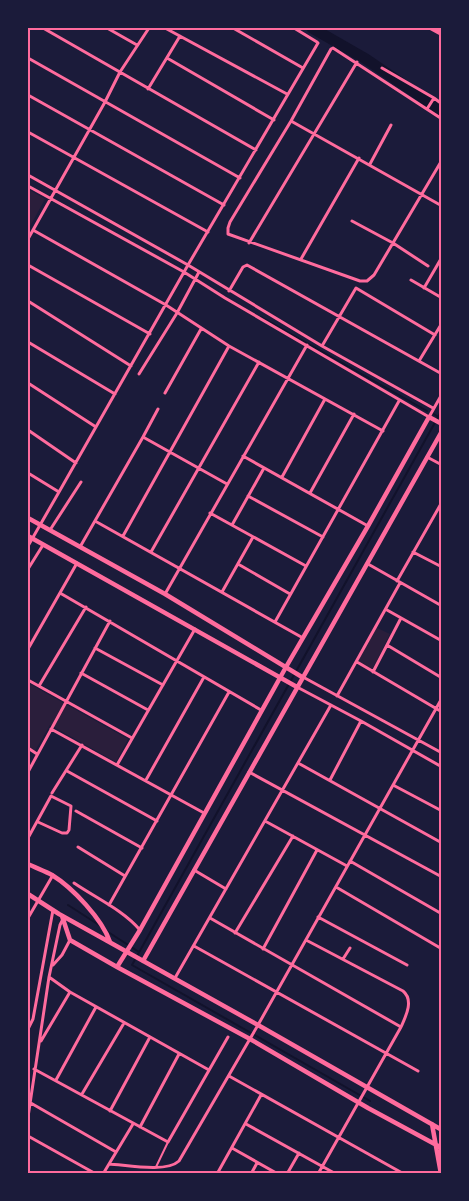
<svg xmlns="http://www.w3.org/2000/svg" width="469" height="1201" viewBox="0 0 469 1201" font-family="'PT Sans',sans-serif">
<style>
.green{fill:#2a1e3b}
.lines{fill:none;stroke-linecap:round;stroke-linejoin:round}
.stream{stroke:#12122b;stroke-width:2}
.river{stroke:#12122b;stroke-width:11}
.service{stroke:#ff6b9d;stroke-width:2}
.minor{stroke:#ff6b9d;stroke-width:3}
.tertiary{stroke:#ff6b9d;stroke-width:4.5}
.secondary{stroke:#ff6b9d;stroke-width:4.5}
.motorway{stroke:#ff6b9d;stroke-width:6}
.neatline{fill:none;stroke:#ff6b9d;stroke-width:2}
</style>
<rect width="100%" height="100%" fill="#1b1b3a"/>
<path class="green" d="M28,189L45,199L28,230Z
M375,627L390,634L372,670L358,662Z
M28,683L128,739L116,762L50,725L35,751L28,746Z"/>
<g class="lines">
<path class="stream" d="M261,317L427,411
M432,413L442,419
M68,905L99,925
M105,930L139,952
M370,1101L132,965L442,410"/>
<path class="river" d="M312,28L366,59L442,111"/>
<path class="service" d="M156,1167L168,1142"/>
<path class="minor" d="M43,28L256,150
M107,28L137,45
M165,28L287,94
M233,28L303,68
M28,58L240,178
M167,58L274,120
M382,68L434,98
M148,89L180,36
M28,95L224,205
M427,109L434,98L442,104
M442,119L333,48L331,49L291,121L230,222L228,228V234L360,281H367L374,275L442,160
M291,121L442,206
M28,132L208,232
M370,164L391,125
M28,175L188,265L322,346L433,408
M28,186L184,272L225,298L429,417L442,394
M352,221L393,243L428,266
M33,230L166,305L229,346L383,431
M28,239L105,102L120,72L149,28
M249,243L357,62
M301,259L359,158
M28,265L150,334
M411,280L442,298
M424,288L442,257
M229,291L243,267L247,265L442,374
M28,301L131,366
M28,342L115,394
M322,346L356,288L435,335
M419,361L442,323
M139,374L177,313L199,272
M28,383L96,427
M165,393L201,329
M28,430L76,463
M143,437L158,409
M243,456L368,526
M427,457L442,465
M28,473L59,492
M282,477L325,399
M310,493L354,414
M248,496L323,537
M210,513L306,566
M95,521L303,638
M232,525L264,468
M50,530L81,482
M123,536L229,346
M28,546L59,492L188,265L318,43L317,42L294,28
M80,547L143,437L227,484
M151,552L259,362
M413,552L442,567
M238,564L290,594
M368,564L442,606
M28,569L43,545
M397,581L442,502
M222,592L253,537
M60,593L261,710
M165,594L307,345
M387,610L442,641
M401,618L387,645L442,678
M275,622L399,401
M95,648L163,685
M28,649L77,563
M357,662L442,712
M373,672L387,645
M81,673L148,710
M303,677L442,753
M28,680L132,738
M39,686L86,607
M297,687L361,721L442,767
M337,696L400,583
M51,729L204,813
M28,748L37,754
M298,763L442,843
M117,765L195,629
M67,771L157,821
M28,772L110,621
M249,772L442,877
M146,780L204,677
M330,780L361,721
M393,785L442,811
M52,793L82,745
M76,811L142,848
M265,821L347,866
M28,838L51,796L71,806L69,830L67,833H62L38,822
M78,847L125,876
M350,861L442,914
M194,870L226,889
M74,883C96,898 123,910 140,930
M336,887L442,949
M109,905L229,692
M318,917L407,965
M28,918L53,875
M210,918L401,1027
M235,933L293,836
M306,940L403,991C414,1000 406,1016 401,1027L318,1174
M194,946L418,1071
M263,949L317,850
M343,959L350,948
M53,965L62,955L70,940
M49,977L70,992L209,1070
M175,978L331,705
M28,1029L33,1019L53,910
M41,1041L70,992
M34,1069L168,1142L228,1037
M229,1076L404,1174
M56,1080L96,1007
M82,1094L124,1023
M29,1102L116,1152
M110,1111L150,1037
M28,1117L49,977L60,925L63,919
M246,1124L336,1174
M140,1127L179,1054
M28,1136L96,1174
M232,1148L278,1174
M109,1164L133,1124
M103,1174L109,1164C127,1165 166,1173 179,1161L258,1025L442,698
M217,1174L261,1095
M251,1174L257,1163
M287,1174L299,1153"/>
<path class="tertiary" d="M28,518L165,594L302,677
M28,536L297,687
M28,864C36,868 45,871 52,875C73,888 102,919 110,942
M28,894L59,914L258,1025L442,1130
M62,916L70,940L117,967L250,1039L368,1108L442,1148
M143,961L442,431
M117,967L140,930L286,667L368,526L429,417L442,424
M432,1124L441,1174"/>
<path class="secondary" d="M431,28L442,34"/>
<path class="motorway" d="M441,28H442"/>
</g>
<rect width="469" height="1201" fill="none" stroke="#1b1b3a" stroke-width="58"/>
<rect x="29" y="29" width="411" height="1143" class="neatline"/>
</svg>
